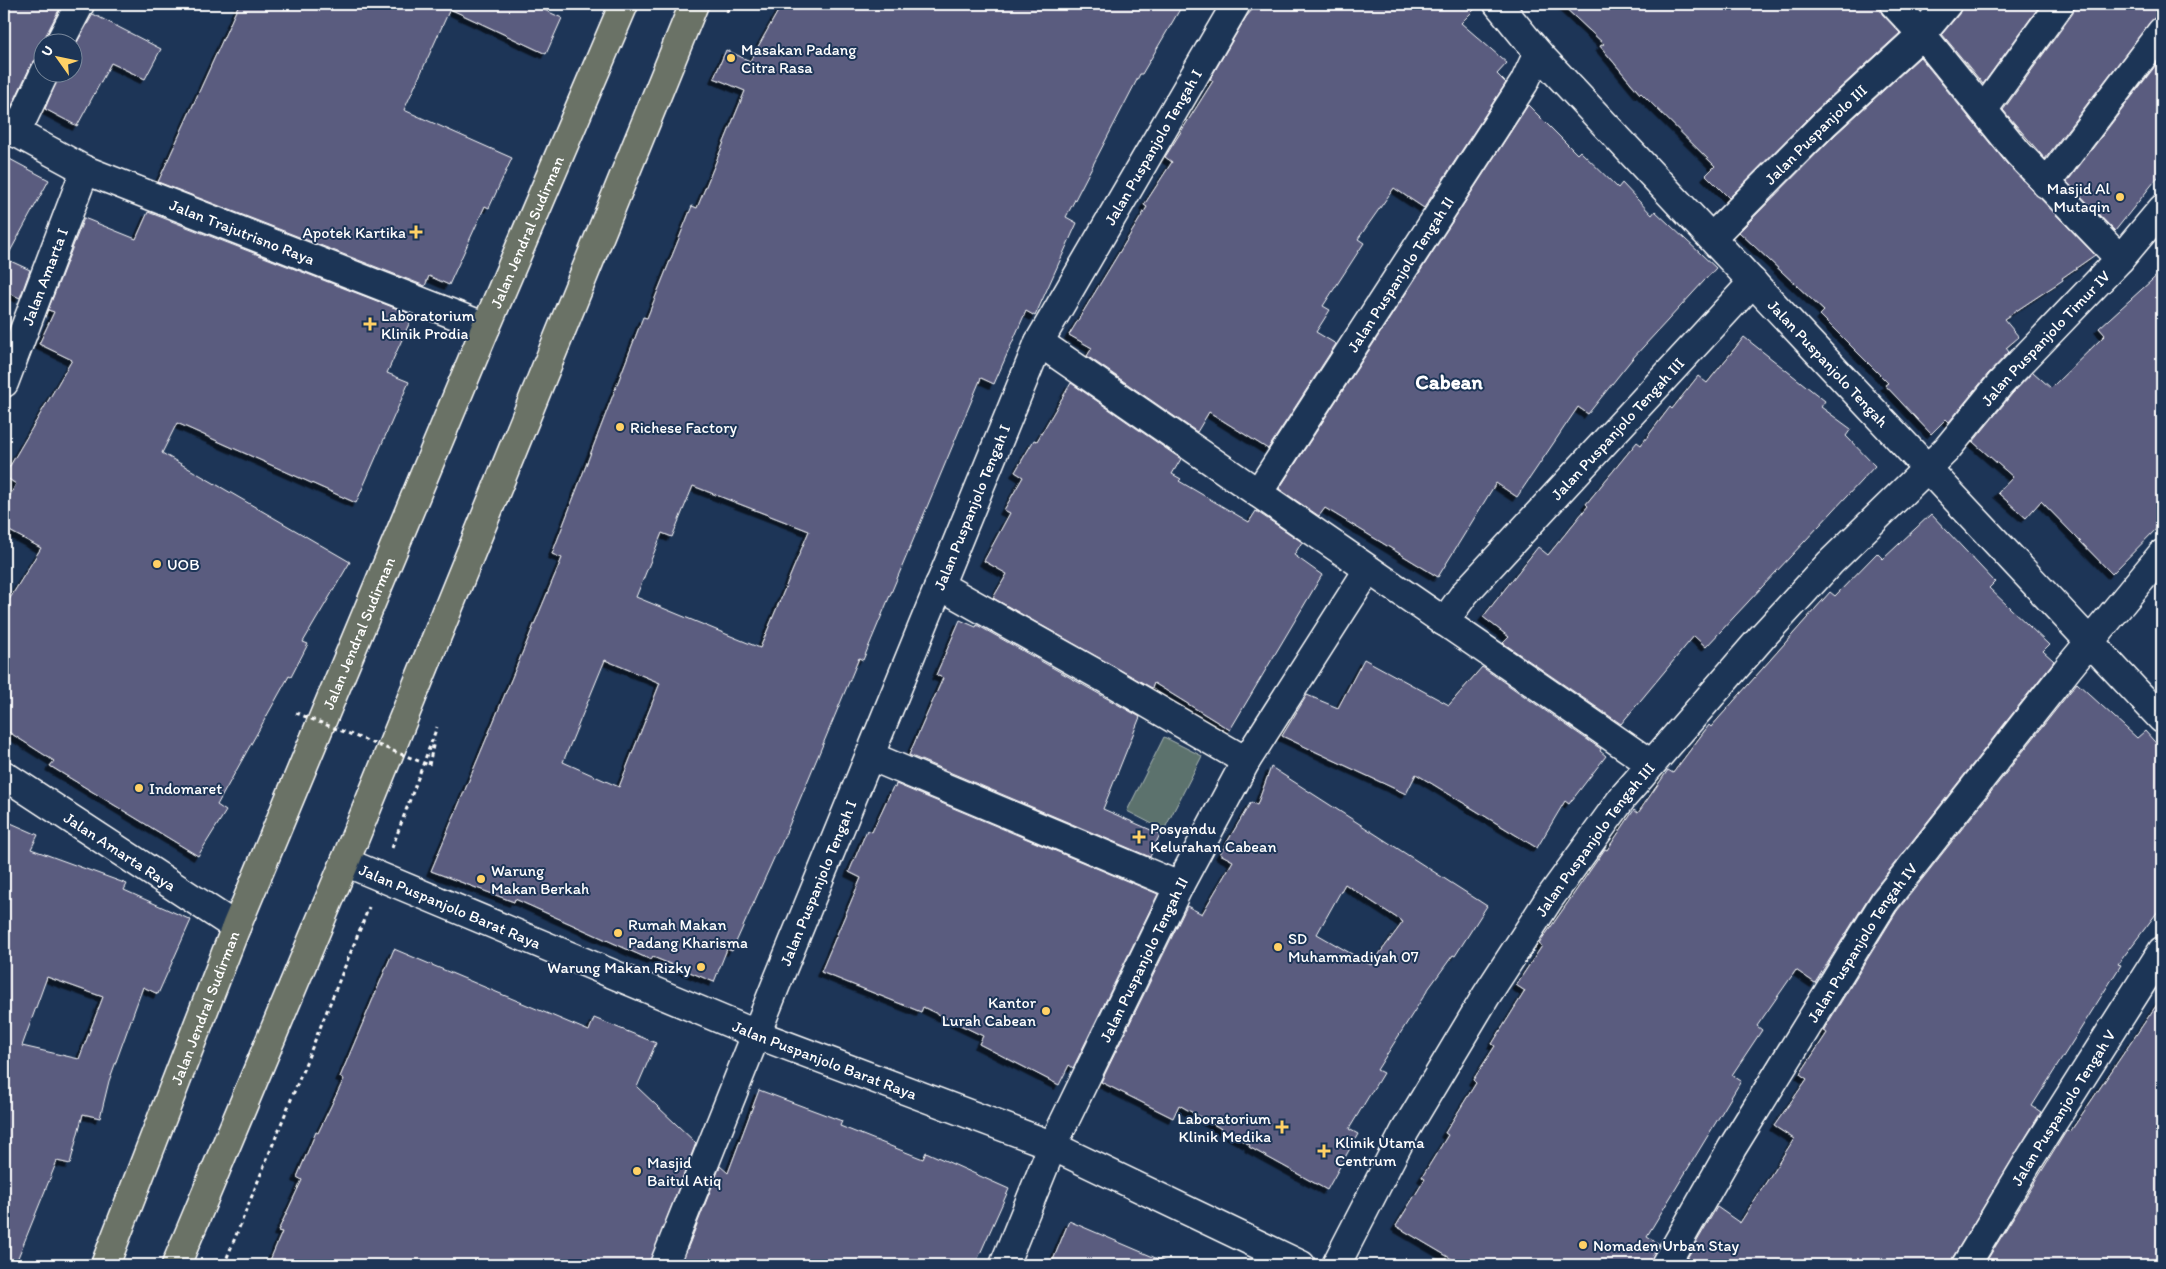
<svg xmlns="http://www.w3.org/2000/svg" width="2166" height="1269" viewBox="0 0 2166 1269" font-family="Itim,sans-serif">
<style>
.grass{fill:#5b726d;stroke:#adb8b6}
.building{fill:#5a5c7f;stroke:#fff;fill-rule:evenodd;filter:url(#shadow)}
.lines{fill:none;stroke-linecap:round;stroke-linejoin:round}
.minor-casing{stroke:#fff;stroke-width:31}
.tertiary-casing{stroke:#fff;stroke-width:31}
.trunk-casing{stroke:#fff;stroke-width:31}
.path{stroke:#fff;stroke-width:3;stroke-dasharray:4 4;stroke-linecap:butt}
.minor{stroke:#1d3557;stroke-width:28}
.tertiary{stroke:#1d3557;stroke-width:28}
.trunk{stroke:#6a7266;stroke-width:28}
.path-bridge{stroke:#fff;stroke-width:3;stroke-dasharray:4 4;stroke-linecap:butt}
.poi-dot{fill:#ffd166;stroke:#1d3557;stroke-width:2}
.labels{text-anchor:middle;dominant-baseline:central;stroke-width:4;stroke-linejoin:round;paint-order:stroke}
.poi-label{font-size:16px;fill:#fff;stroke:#1d3557;text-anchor:start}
.street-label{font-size:16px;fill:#fff;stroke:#1d3557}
.district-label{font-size:21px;font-weight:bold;fill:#fff;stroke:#1d3557}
</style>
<defs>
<filter id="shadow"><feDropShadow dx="-4.5" dy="4.5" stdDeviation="0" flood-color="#0009"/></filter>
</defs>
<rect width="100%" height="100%" fill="#1d3557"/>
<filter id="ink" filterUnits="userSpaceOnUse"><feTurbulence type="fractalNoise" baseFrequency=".02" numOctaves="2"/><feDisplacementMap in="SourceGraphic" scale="10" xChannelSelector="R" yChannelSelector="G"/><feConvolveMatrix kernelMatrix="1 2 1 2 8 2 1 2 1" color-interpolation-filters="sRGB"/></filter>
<g filter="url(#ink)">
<path class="grass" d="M1164,737L1202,756L1164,830L1127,811Z"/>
<path class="building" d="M4,4H62L46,35L44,42H42V57L36,59L31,65L9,112L4,110Z
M239,4H531L562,18L546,54L450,9L404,110L512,158L489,208L485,206L449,285L429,276L425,286L158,182Z
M782,4H1183L1142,74H1140L1066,217L1077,223L1035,316L1026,311L994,384L981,378L863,660L859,658L780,847H779L732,951L727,949L714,982L653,957L651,960L515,899L514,902L431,871L562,558L552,554L643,317L647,318L692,206L697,208L745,91L714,78L726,50L750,61ZM693,486L809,531L760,648L636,597L662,533L672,537ZM605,660L660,683L619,787L563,762Z
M1257,4H1480L1461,23L1507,63L1497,74L1506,83L1424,208L1394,188L1358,239L1364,243L1323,306L1330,310L1316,332L1336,344L1268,449L1209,412L1197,432L1087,356L1092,348L1069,335L1147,207L1144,205L1172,162L1165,157L1213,81L1210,79L1246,17Z
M1561,4H1879L1882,14L1900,33L1814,112L1729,198L1706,175L1715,166L1641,93L1640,94L1600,46L1604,44Z
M1962,4H2041L1983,84L1942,34L1959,14Z
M2075,4H2162V16L2156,17L2150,22L2045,159L2003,110L2073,13Z
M93,14L161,49L145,79L111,63L77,126L45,109L60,72H72V51Z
M1920,57L2007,164L2095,255L2062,278L2063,280L2004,319L2019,337L2006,348L2009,352L1988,374L1949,422L1946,419L1931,434L1885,385L1888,383L1820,315L1824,311L1739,232L1836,134Z
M2162,57V172L2115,231L2067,182Z
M1528,105L1577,154L1580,151L1618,188L1622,183L1652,215L1655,211L1716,268L1632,359L1588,414L1578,407L1517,497L1496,483L1438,577L1325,508L1319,516L1279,489Z
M4,156L49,180L6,259L30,270L20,298L4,291Z
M148,212L413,315L387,373L409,382L356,503L177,423L162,453L350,562L303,642L308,644L291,677L289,676L217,805L226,811L198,856L50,766L54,761L4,729V608L41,548L4,528V507L16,484L4,476L72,360L39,344L54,312L48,310L84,218L136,239Z
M2162,271V523L2112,574L2041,501L2026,518L1998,493L2013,477L1973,442L2012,394L2033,372L2051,388L2105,335L2099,328Z
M1744,337L1825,401L1821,407L1851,429L1846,436L1875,466L1706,647L1694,636L1621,724L1503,643L1509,637L1483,617L1538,547L1548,555L1588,506L1586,504L1637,442L1641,445L1670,407L1672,409L1698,376L1707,383Z
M1071,383L1181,459L1172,474L1181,479L1179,481L1249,522L1256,511L1302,542L1294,555L1322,575L1230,730L1154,683L1152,688L993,598L1007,574L984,561L1010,513L1004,510L1023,477L1015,472L1034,440L1037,441Z
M1931,514L1995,582L1989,588L2049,645L2043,651L2054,661L1872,892L1815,983L1796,970L1757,1026L1762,1030L1732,1075L1741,1081L1647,1236L1659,1244L1649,1265H1462L1396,1226L1425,1179L1422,1177L1448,1135L1445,1133L1476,1083L1473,1080L1495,1046L1492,1044L1525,991L1516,985L1542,946L1539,944L1605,849L1607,850L1634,810L1638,813L1668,770L1673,773L1709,725L1711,727L1830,592L1835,596L1877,553L1883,559Z
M960,620L976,627L977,625L1140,717L1103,809L1160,834L1150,857L909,755L943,678L936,675Z
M1364,659L1449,705L1482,667L1601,749L1600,751L1606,756L1569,804L1565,801L1537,848L1416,774L1406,794L1282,736L1307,695L1338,708Z
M2077,683L2137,738L2145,731L2162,750V906L2118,964L2121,965L2032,1106L2041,1112L1953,1257L1950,1265H1683L1717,1207L1740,1223L1794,1139L1774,1126L1807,1079L1800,1074L1827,1033L1823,1031L1897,911Z
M1271,767L1487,906L1455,956L1453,955L1429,988L1377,1070L1383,1073L1349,1129L1358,1134L1327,1190L1249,1147L1250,1145L1179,1105L1173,1118L1101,1082L1187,906L1202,914L1233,861L1220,854L1251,802L1257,805ZM1345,884L1403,922L1371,965L1317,934Z
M896,784L1158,894L1073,1068L1069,1065L1059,1085L979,1044L983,1036L923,1007L921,1012L821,972L861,878L849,872L867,830L872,832L893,787L895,788Z
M4,820L38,835L31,849L127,884L124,890L191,920L158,994L143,987L109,1081L100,1118L83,1114L70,1164L57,1161L15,1265H4ZM47,977L103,997L79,1059L22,1046Z
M394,949L589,1031L594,1018L656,1043L637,1087L696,1143L649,1265H268L282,1232L278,1231L302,1180L297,1177L316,1132L318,1133L344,1079L340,1077Z
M2162,997V1265H1984L2067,1130L2070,1132Z
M759,1090L842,1121L840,1126L923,1159L926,1152L1009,1189L975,1265H681L720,1166L728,1173Z
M1069,1221L1172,1265H1051Z"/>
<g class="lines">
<defs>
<g id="minor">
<path id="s1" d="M1498,4L1538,53L2162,719"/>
<path d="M1894,4L1920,32L2018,153L2120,259"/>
<path d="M60,42L80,4"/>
<path d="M1984,109L2060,4"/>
<path id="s2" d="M4,126L85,170L486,327"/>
<path d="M16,133L45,72"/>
<path d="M2046,184L2162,31"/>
<path id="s3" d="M1712,237L1825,123L1922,34L1947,4"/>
<path d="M1039,342L1651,764"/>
<path id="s4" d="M4,383L85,170"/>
<path id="s5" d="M1258,493L1524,83L1538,53"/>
<path d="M939,585L1106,679L1246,761"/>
<path id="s6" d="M1444,622L1465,593L1753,282"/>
<path d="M870,756L1179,886"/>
<path id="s7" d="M4,775L236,927"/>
<path id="s8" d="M664,1265L775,987L1039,342L1236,4"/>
<path id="s9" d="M1004,1265L1052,1147L1179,886L1246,761L1368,570"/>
<path id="s10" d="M1336,1265L1405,1131L1486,996L1549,899L1623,797L1762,637L1830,563L1946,450L2000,384L2120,259L2162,209"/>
<path id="s11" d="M1665,1265L1732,1148L1884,902L2069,667L2162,554"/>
<path id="s12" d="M1966,1265L2031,1157L2162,951"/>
</g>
<g id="tertiary">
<path id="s13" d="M345,862L756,1034L1046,1143L1301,1265"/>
</g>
<g id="trunk">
<path id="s14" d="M105,1265L236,927L486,327L624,4"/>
<path d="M176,1265L345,862L694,4"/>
</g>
</defs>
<use href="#minor" class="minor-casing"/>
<use href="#tertiary" class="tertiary-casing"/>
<use href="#trunk" class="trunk-casing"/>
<path class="path" d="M727,12L730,4
M429,765L434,741
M392,848L437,727
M224,1265L369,907"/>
<use href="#minor" class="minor"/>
<use href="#tertiary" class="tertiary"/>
<use href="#trunk" class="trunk"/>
<path class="path-bridge" d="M296,713L429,765"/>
</g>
</g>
<g class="poi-dot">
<circle cx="731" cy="58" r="5"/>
<circle cx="2120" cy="197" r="5"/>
<path d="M413.5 224.5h5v5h5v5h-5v5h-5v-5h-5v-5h5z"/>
<path d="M367.5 316.5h5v5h5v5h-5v5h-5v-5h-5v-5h5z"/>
<circle cx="620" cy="427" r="5"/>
<circle cx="157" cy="564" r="5"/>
<circle cx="139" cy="788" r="5"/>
<path d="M1136.5 829.5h5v5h5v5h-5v5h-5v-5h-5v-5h5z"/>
<circle cx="481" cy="879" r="5"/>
<circle cx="618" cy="933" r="5"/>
<circle cx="1278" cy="947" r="5"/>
<circle cx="701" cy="967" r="5"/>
<circle cx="1046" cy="1011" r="5"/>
<path d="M1279.5 1119.5h5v5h5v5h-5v5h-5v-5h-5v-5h5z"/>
<path d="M1321.5 1143.5h5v5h5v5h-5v5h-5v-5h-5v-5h5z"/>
<circle cx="637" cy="1171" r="5"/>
<circle cx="1583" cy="1245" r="5"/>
</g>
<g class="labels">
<g class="poi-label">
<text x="741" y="49">Masakan Padang<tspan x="741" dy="18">Citra Rasa</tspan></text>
<text x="2110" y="188" text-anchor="end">Masjid Al<tspan x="2110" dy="18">Mutaqin</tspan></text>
<text x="406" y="232" text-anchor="end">Apotek Kartika</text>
<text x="381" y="315">Laboratorium<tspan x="381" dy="18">Klinik Prodia</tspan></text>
<text x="630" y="427">Richese Factory</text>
<text x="167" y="564">UOB</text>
<text x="149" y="788">Indomaret</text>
<text x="1150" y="828">Posyandu<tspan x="1150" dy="18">Kelurahan Cabean</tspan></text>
<text x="491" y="870">Warung<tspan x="491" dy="18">Makan Berkah</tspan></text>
<text x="628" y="924">Rumah Makan<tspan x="628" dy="18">Padang Kharisma</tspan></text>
<text x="1288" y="938">SD<tspan x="1288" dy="18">Muhammadiyah 07</tspan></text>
<text x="691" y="967" text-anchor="end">Warung Makan Rizky</text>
<text x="1036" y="1002" text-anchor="end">Kantor<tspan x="1036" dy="18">Lurah Cabean</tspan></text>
<text x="1271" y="1118" text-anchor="end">Laboratorium<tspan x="1271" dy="18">Klinik Medika</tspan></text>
<text x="1335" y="1142">Klinik Utama<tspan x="1335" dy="18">Centrum</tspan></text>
<text x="647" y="1162">Masjid<tspan x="647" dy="18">Baitul Atiq</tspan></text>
<text x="1593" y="1245">Nomaden Urban Stay</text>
</g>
<g class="street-label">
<text stroke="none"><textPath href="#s3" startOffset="146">Jalan Puspanjolo III</textPath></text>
<text stroke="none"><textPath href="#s8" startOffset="1222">Jalan Puspanjolo Tengah I</textPath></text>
<text stroke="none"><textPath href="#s2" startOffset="261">Jalan Trajutrisno Raya</textPath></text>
<text stroke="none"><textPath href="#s14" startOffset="1116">Jalan Jendral Sudirman</textPath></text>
<text stroke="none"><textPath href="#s5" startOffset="261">Jalan Puspanjolo Tengah II</textPath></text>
<text stroke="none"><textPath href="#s4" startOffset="114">Jalan Amarta I</textPath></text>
<text stroke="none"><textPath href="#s10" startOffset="1174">Jalan Puspanjolo Timur IV</textPath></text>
<text stroke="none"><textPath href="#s1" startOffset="488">Jalan Puspanjolo Tengah</textPath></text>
<text stroke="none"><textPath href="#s6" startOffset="260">Jalan Puspanjolo Tengah III</textPath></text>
<text stroke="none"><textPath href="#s8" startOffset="818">Jalan Puspanjolo Tengah I</textPath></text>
<text stroke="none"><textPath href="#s14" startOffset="681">Jalan Jendral Sudirman</textPath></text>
<text stroke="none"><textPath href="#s10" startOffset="499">Jalan Puspanjolo Tengah III</textPath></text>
<text stroke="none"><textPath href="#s7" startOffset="139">Jalan Amarta Raya</textPath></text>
<text stroke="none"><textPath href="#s8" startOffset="412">Jalan Puspanjolo Tengah I</textPath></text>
<text stroke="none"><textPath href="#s13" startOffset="114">Jalan Puspanjolo Barat Raya</textPath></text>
<text stroke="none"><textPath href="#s11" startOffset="378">Jalan Puspanjolo Tengah IV</textPath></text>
<text stroke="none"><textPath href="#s9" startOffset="336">Jalan Puspanjolo Tengah II</textPath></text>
<text stroke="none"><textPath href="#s14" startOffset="276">Jalan Jendral Sudirman</textPath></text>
<text stroke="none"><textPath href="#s13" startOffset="519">Jalan Puspanjolo Barat Raya</textPath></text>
<text stroke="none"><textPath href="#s12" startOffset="185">Jalan Puspanjolo Tengah V</textPath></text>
</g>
<g class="district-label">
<text x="1449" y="381">Cabean</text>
</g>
</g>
<rect width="2166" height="1269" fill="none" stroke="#1d3557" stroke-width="20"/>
<rect x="10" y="10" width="2146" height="1249" fill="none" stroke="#fff" stroke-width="2" filter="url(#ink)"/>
<g transform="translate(58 58) rotate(303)"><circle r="24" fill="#1d3557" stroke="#77869a"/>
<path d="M0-4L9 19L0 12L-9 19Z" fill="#ffd166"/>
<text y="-8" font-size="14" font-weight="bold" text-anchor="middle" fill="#ffffff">U</text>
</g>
</svg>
